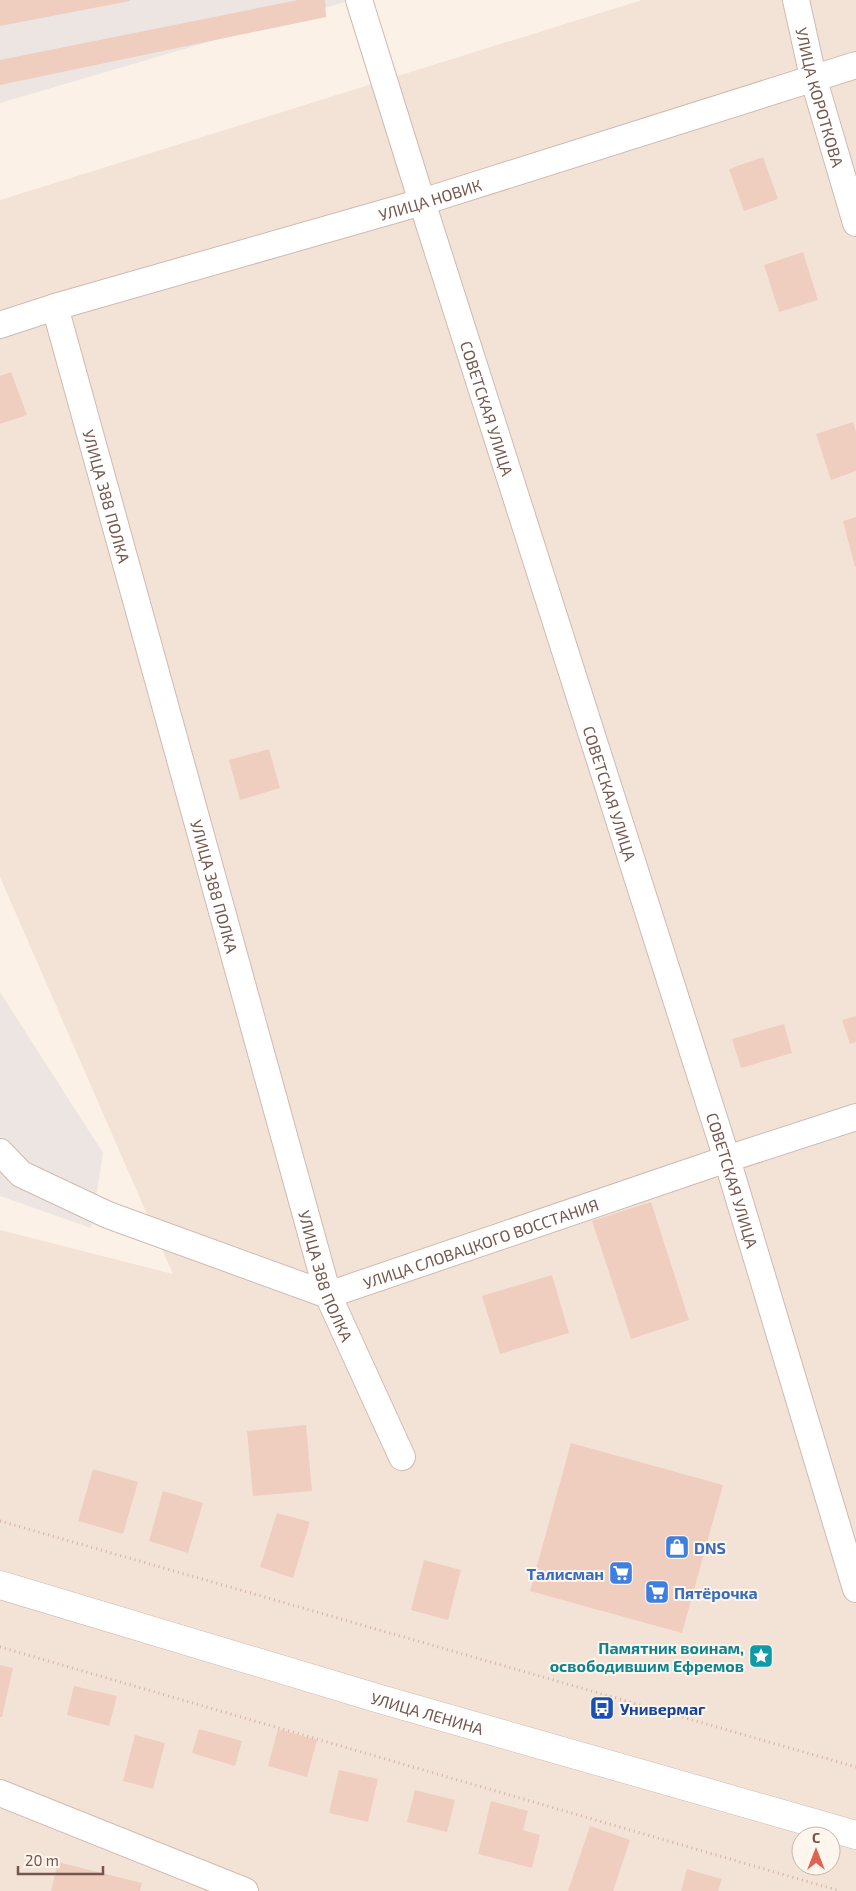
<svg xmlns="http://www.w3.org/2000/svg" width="856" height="1891" viewBox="0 0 856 1891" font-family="'Exo 2',sans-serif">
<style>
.residential{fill:#f3e3d6;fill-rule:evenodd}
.industrial{fill:#ece5e1}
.building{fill:#efcec0}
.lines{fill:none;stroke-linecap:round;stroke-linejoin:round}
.street-casing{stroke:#cfbab1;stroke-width:28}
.secondary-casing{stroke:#d1baae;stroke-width:29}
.path{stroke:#d4b1a3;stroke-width:3;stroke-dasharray:1 4;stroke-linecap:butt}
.street{stroke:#fff;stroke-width:26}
.secondary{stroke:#fff;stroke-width:28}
.labels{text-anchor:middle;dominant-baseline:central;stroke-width:4;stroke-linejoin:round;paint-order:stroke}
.street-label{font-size:16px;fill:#74564d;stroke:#fef6ed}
.shop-label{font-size:16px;font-weight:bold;fill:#366cbe;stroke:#fef6ed;text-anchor:start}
.culture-label{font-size:16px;font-weight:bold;fill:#0d838f;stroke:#fef6ed;text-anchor:end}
.transit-label{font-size:16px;font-weight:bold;fill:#164399;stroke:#fef6ed;text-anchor:start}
</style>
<rect width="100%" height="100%" fill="#fbf1e7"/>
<path class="residential" d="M642,0H856V1891H0V1230L173,1274L0,877V200ZM801,1836H831V1866H801Z"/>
<path class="industrial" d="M0,0H352L0,103Z
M0,992L103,1153L91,1228L0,1196Z"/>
<path class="building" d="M0,0H130V1L0,26Z
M298,0H325L326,17L0,85V60Z
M763,157L778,199L744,211L729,169Z
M803,252L818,300L779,312L764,265Z
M11,372L27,415L0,424V376Z
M853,422L856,432V471L831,480L816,434Z
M856,517V567H855L843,521Z
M269,749L280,788L240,800L229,760Z
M856,1016V1042L850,1044L842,1020Z
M784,1024L792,1053L741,1068L732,1039Z
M651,1202L689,1320L631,1339L592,1221Z
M552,1275L569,1333L500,1354L482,1296Z
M306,1425L312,1491L253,1496L247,1431Z
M571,1443L723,1485L682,1633L530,1591Z
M93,1469L138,1482L123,1534L78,1521Z
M163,1491L203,1503L188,1553L149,1541Z
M277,1513L310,1522L293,1578L260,1567Z
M424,1560L461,1570L448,1620L411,1610Z
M0,1665L13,1668L2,1717H0Z
M74,1686L117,1696L109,1726L67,1715Z
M199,1729L242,1741L235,1766L192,1753Z
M278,1729L317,1740L307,1777L268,1766Z
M135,1735L165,1743L153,1789L123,1781Z
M339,1770L378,1779L368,1822L329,1813Z
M415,1790L455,1800L447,1832L407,1822Z
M491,1801L528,1811L523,1830L540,1835L532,1868L478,1854Z
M590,1826L630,1840L613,1891H568Z
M58,1862L142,1883L140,1891H51Z
M687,1869L722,1879L718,1891H681Z"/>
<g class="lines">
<defs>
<g id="street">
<path id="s1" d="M359,0L422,202L727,1159L856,1589"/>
<path id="s2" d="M796,0L813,77L856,223"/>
<path id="s3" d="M55,307L328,1295L402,1457"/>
<path id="s4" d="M0,325L55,307L422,202L856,65"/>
<path id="s5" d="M0,1152L21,1174L108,1215L328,1295L727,1159L856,1117"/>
<path d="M0,1793L245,1891"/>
</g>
<g id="secondary">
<path id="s6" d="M0,1585L380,1699L856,1835"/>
</g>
</defs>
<use href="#street" class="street-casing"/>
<use href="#secondary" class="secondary-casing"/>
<path class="path" d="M0,1521L856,1767
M0,1647L840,1891"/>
<use href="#street" class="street"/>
<use href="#secondary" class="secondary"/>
</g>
<defs>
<symbol id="shop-square" viewBox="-11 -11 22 22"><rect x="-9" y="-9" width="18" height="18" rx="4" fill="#3f7fe0" stroke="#fef6ed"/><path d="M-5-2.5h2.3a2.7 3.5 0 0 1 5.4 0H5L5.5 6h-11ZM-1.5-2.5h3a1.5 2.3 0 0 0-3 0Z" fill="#fff"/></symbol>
<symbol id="supermarket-square" viewBox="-11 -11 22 22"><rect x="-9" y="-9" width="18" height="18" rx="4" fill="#3f7fe0" stroke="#fef6ed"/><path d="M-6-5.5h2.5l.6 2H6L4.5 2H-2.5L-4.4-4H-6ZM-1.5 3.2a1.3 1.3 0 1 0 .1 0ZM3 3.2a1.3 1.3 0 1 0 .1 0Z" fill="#fff"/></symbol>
<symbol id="sight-square" viewBox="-11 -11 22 22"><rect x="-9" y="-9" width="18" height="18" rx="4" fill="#0f9aa8" stroke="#fef6ed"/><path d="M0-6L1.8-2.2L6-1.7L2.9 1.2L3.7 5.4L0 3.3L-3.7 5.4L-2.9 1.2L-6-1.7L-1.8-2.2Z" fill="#fff"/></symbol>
<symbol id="bus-square" viewBox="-11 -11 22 22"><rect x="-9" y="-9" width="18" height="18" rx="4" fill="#1a4fb4" stroke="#fef6ed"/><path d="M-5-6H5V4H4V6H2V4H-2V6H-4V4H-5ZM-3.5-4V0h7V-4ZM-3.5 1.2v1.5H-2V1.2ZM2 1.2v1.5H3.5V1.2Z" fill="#fff"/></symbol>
</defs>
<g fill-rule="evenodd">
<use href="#shop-square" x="663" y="1533" width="28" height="28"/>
<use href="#supermarket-square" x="607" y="1559" width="28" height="28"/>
<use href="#supermarket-square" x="643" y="1578" width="28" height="28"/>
<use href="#sight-square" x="747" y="1642" width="28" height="28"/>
<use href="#bus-square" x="588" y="1694" width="28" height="28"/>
</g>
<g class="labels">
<g class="street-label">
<text stroke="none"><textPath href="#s2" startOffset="100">УЛИЦА КОРОТКОВА</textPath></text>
<text stroke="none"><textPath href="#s4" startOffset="448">УЛИЦА НОВИК</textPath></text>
<text stroke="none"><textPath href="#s1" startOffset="428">СОВЕТСКАЯ УЛИЦА</textPath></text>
<text stroke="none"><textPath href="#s3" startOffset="196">УЛИЦА 388 ПОЛКА</textPath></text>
<text stroke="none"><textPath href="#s1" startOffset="832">СОВЕТСКАЯ УЛИЦА</textPath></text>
<text stroke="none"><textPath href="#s3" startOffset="601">УЛИЦА 388 ПОЛКА</textPath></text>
<text stroke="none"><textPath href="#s1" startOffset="1238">СОВЕТСКАЯ УЛИЦА</textPath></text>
<text stroke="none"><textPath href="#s5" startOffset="522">УЛИЦА СЛОВАЦКОГО ВОССТАНИЯ</textPath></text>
<text stroke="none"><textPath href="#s3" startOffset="1006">УЛИЦА 388 ПОЛКА</textPath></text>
<text stroke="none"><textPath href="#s6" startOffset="446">УЛИЦА ЛЕНИНА</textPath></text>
</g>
<g class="shop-label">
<text x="694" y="1547">DNS</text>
<text x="604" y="1573" text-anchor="end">Талисман</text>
<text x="674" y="1592">Пятёрочка</text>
</g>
<g class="culture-label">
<text x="744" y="1647">Памятник воинам,<tspan x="744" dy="18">освободившим Ефремов</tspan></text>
</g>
<g class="transit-label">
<text x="620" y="1708">Универмаг</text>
</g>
</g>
<g transform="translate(816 1851)"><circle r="24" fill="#fef6ed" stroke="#c7b6ad"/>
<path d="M0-4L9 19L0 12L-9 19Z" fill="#df6353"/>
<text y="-8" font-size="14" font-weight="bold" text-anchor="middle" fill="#74564d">С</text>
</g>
<path d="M18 1866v8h85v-8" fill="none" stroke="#74564d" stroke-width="2.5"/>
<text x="25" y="1866" font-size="15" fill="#74564d" stroke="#fef6ed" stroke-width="4" paint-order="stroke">20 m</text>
</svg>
